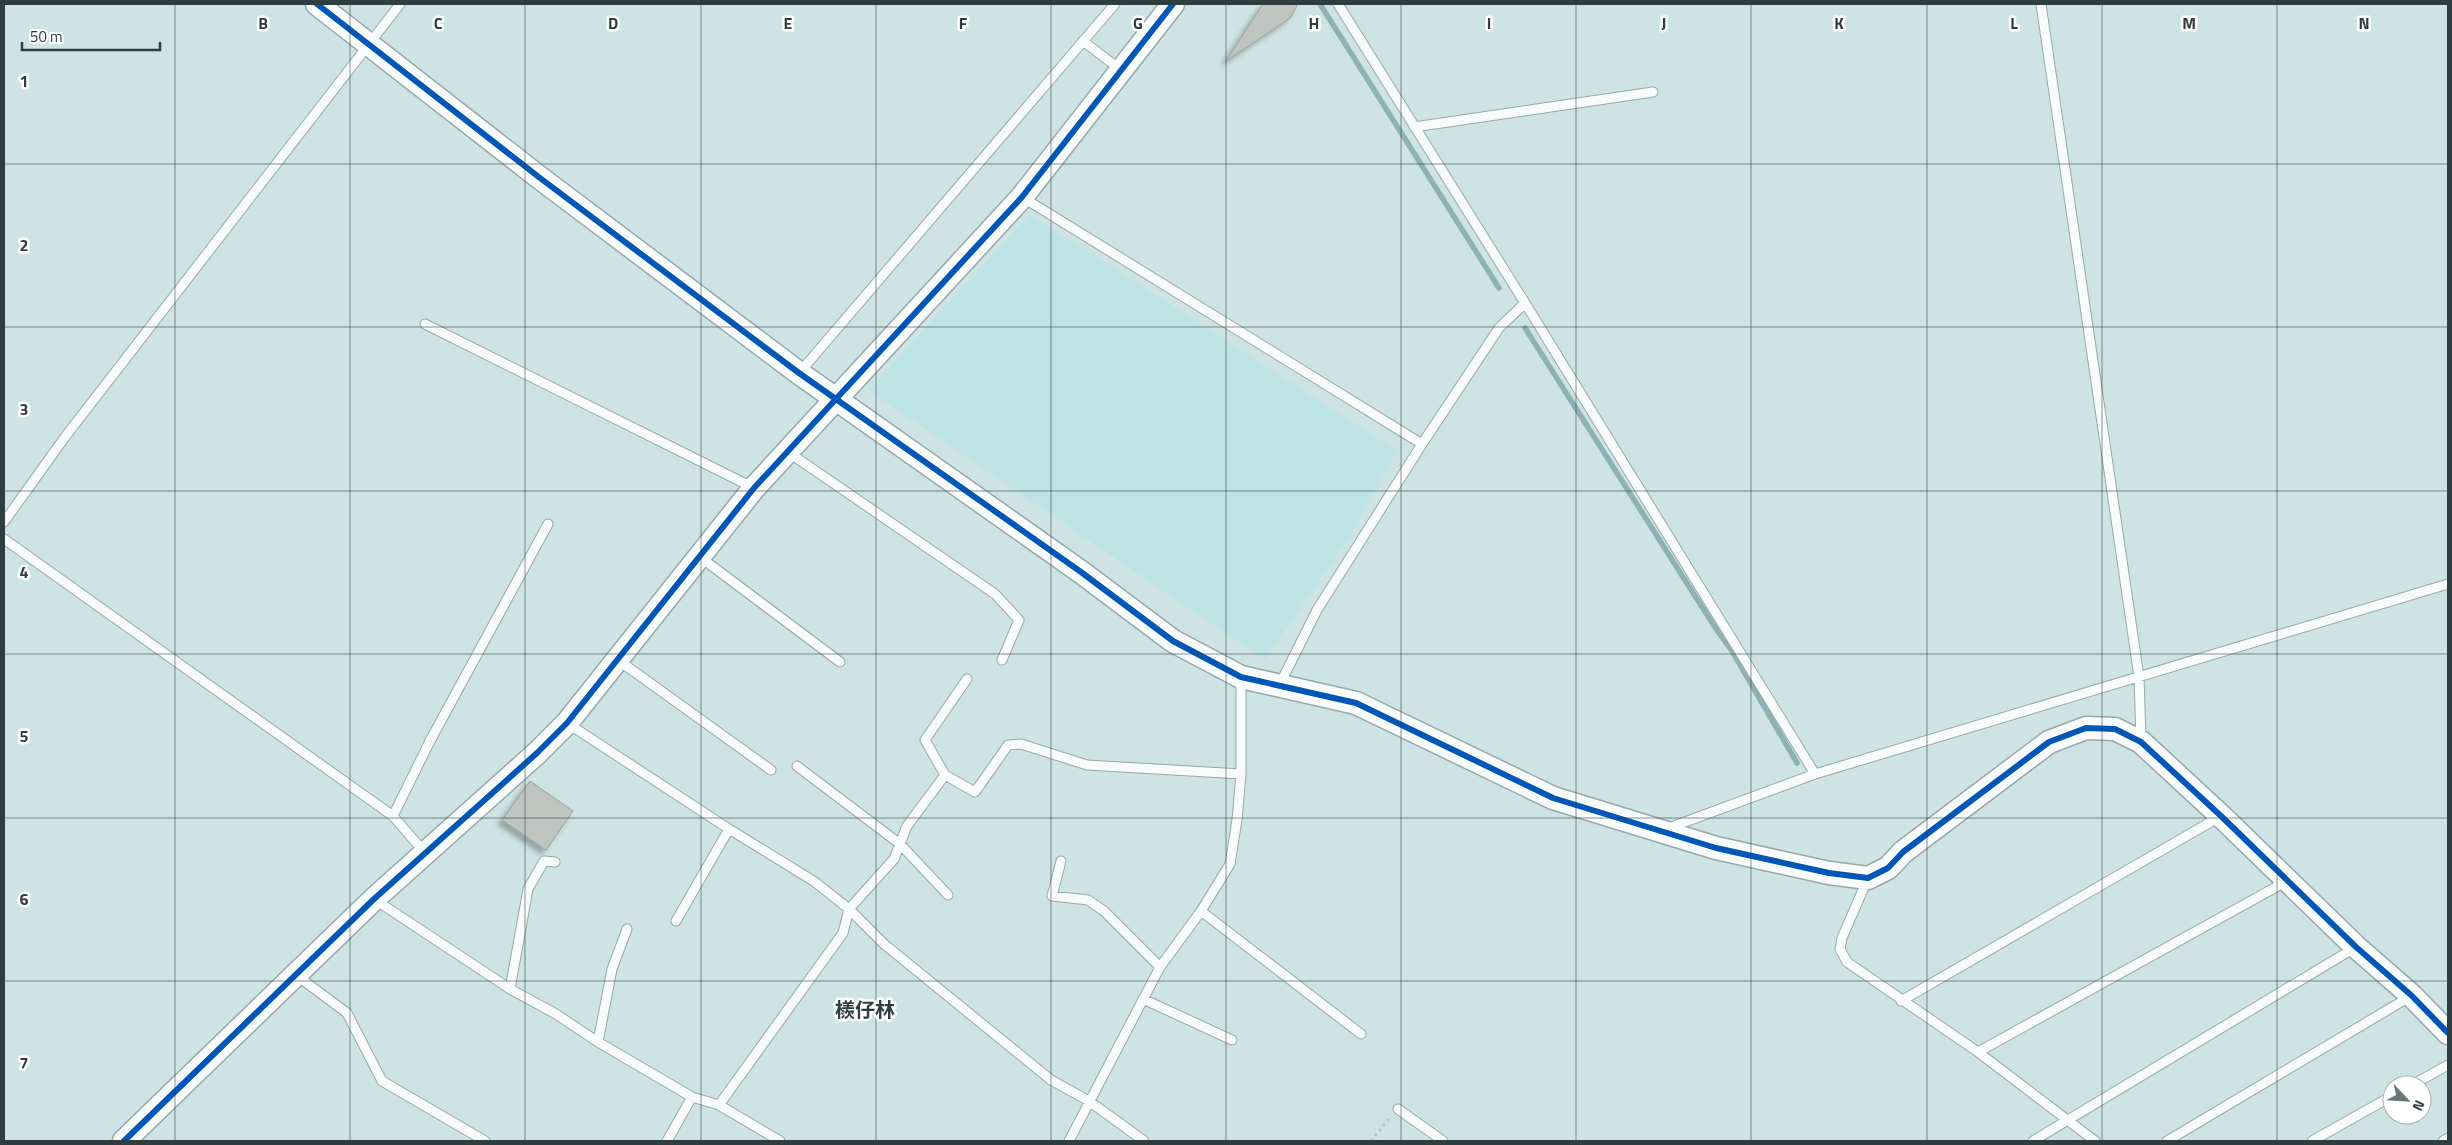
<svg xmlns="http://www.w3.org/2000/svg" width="2452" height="1145" viewBox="0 0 2452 1145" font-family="'Titillium Web','Noto Sans TC',sans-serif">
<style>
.built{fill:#bfe4e6}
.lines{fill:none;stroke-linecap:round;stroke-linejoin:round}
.stream{stroke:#8eb1b3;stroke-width:5.5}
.building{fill:#bfc4c0;stroke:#9a9f9c;filter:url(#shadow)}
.service-casing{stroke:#98a8a9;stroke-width:11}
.tertiary-casing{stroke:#98a8a9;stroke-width:25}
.path{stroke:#bcc3c4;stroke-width:3;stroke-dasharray:2.5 4;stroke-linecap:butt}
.service{stroke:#f8fbfb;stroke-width:9}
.tertiary{stroke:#f8fbfb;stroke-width:22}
.cycleway-casing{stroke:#fff;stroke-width:9}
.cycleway{stroke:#0057b8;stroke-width:6}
.grid{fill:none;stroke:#2e3d3e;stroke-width:1;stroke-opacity:0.55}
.labels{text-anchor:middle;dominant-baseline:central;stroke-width:5;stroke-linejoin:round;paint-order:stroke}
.quarter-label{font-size:20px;font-weight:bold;fill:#2e3d3e;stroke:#fff}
.grid-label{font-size:16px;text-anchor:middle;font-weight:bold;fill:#2e3d3e;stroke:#fff;stroke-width:5;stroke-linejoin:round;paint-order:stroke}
</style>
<defs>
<filter id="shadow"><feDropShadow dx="-4.5" dy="4.5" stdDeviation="2.5" flood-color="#0004"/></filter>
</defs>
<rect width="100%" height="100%" fill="#cee3e4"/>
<path class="built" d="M1030,214L1397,451L1351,534L1265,660L868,390Z"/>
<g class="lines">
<path class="stream" d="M1320,4L1499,288
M1525,328L1716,629L1732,651L1797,763"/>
</g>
<path class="building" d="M1263,4H1298L1290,18L1225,62Z
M530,781L573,811L546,850L502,820Z"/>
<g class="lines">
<defs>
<path id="service" d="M1338,4L1525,303L1815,774
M2041,4L2139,677L2141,739
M1083,41L1122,71
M1414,127L1653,92
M1022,197L1422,444
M425,324L754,488
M800,372L1115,4
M788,452L995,594L1019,620L1002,660
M4,522L65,437L400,4
M4,539L393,816L426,854
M700,557L840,662
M618,660L771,770
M1280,684L1317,610L1422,444L1499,328L1525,303
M567,723L729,829L815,882L849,909L884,944L1051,1080L1089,1101L1144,1141
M797,766L900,844L948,895
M945,775L925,740L967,679
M393,816L430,741L548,524
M1666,829L1815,774L2448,584
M1061,861L1052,896L1088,900L1104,911L1160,967
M1868,878L1842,938L1840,949L1847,962L1978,1052L2095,1141
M374,899L510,989L556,1014L598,1042L692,1097L719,1105L780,1141
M1201,911L1361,1034
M676,921L729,829
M296,975L347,1013L382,1081L485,1141
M510,989L528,889L544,861L555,862
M1143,999L1232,1040
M1901,1001L2221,816
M598,1042L612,969L627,929
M1978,1052L2287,881
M2412,1085L2448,1065
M719,1105L843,933L849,909L894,859L907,826L945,775L975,792L1008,745L1021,744L1087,765L1241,774
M1398,1109L1443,1141
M667,1141L692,1097
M1069,1141L1160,967L1201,911L1230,864L1237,820L1241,774V678
M2033,1141L2356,947
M2167,1141L2411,996
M2312,1141L2392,1096
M2443,1141L2448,1138"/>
<path id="tertiary" d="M317,4L540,178L799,373L1081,572L1173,641L1241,677L1356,703L1553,798L1716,848L1829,873L1868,878L1888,868L1903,852L2049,742L2086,728L2115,729L2141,742L2221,816L2356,947L2411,995L2448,1033
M124,1141L374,899L537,753L567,723L754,488L1022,197L1173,4"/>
</defs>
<use href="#service" class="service-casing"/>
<use href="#tertiary" class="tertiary-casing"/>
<path class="path" d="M1371,1141L1389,1119"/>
<use href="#service" class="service"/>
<use href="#tertiary" class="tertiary"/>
<defs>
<path id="cycleway" d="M317,4L540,178L799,373L1081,572L1173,641L1241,677L1356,703L1553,798L1716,848L1829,873L1868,878L1888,868L1903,852L2049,742L2086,728L2115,729L2141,742L2221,816L2356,947L2411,995L2448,1033
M124,1141L374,899L537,753L567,723L754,488L1022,197L1173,4"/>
</defs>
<use href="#cycleway" class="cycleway-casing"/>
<use href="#cycleway" class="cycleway"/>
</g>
<path class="grid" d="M175,4V1141M350,4V1141M525,4V1141M701,4V1141M876,4V1141M1051,4V1141M1226,4V1141M1401,4V1141M1576,4V1141M1751,4V1141M1927,4V1141M2102,4V1141M2277,4V1141M4,164H2448M4,327H2448M4,491H2448M4,654H2448M4,818H2448M4,981H2448"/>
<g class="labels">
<g class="quarter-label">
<text x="865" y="1009">檨仔林</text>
</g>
</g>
<g class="grid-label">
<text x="263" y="29">B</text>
<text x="438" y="29">C</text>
<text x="613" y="29">D</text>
<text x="788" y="29">E</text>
<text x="963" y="29">F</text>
<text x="1138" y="29">G</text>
<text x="1314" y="29">H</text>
<text x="1489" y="29">I</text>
<text x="1664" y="29">J</text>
<text x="1839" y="29">K</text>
<text x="2014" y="29">L</text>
<text x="2189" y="29">M</text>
<text x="2364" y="29">N</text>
<text x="24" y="87">1</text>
<text x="24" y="251">2</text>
<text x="24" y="415">3</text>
<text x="24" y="578">4</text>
<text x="24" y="742">5</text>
<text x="24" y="905">6</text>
<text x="24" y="1069">7</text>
</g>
<rect width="2452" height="1145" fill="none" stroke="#2e3d3e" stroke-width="10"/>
<g transform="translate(2407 1100) rotate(115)"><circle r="24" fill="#ffffff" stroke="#abb1b2"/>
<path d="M0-4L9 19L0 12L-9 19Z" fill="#667778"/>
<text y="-8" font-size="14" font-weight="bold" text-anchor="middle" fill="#2e3d3e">N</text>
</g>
<path d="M22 42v8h138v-8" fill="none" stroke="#2e3d3e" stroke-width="2.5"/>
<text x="30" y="42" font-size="15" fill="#2e3d3e" stroke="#ffffff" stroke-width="4" paint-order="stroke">50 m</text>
</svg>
